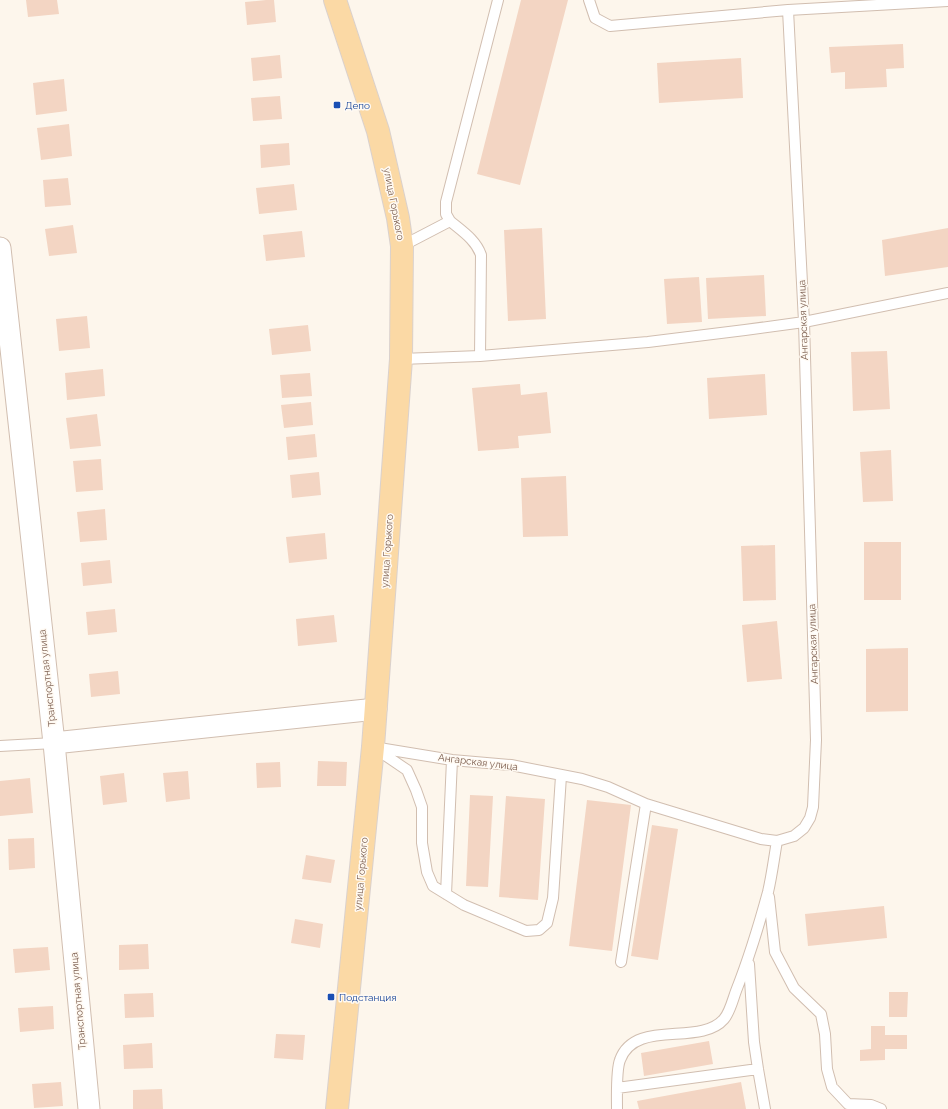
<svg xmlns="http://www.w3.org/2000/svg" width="948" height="1109" viewBox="0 0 948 1109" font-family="Raleway,sans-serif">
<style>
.building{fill:#f3d5c3}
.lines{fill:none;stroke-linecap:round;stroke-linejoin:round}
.lane-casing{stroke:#d1beb0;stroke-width:12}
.street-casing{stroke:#d1beb0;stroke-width:23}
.primary-casing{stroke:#dad1cd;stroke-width:24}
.lane{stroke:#fff;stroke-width:10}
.street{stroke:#fff;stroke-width:21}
.primary{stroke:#fbd9a5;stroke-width:22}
.transit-dot{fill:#1a4fb4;stroke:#fffaf3;stroke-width:1.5}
.labels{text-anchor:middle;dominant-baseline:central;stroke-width:3;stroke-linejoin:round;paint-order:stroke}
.transit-label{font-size:10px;fill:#164399;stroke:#fffaf3;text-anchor:start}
.street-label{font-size:10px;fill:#7a5c4d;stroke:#fffaf3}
</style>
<rect width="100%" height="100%" fill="#fdf6ec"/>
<path class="building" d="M26,0H57L59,14L28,17Z
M266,0H274L276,22L247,25L245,2Z
M521,0H568L520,185L477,174Z
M903,44L904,68L886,69L887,87L845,89V72L831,73L829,47Z
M280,55L282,78L253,81L251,58Z
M741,58L743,98L659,103L657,63Z
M64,79L67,111L36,115L33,83Z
M280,96L282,119L253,121L251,98Z
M69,124L72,156L41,160L37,128Z
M289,143L290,165L261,168L260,145Z
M68,178L71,205L45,207L43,180Z
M294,184L297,210L259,214L256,188Z
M73,225L77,253L49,256L45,229Z
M542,228L546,319L508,321L504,230Z
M948,228V267L885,276L882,240Z
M302,231L305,257L266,261L263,235Z
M764,275L766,316L708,319L706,278Z
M699,277L702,322L667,324L664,279Z
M87,316L90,348L59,351L56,319Z
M308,325L311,351L272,355L269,329Z
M887,351L890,409L853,411L851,352Z
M103,369L105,396L67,400L65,373Z
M310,373L312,396L282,398L280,375Z
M765,374L767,415L709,419L707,378Z
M520,384L521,395L547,392L551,433L518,436L519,448L478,451L472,388Z
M311,402L313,425L284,428L281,405Z
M97,414L101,446L70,449L66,418Z
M315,434L317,457L288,460L286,437Z
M891,450L893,501L863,502L860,452Z
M101,459L103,490L76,492L73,461Z
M319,472L321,495L292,498L290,475Z
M566,476L568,536L523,537L521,478Z
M105,509L107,540L80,542L77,512Z
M325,533L327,559L289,563L286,537Z
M864,542H901V600H864Z
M775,545L776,600L743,601L741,546Z
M110,560L112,583L83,586L81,563Z
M115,609L117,632L88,635L86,612Z
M334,615L337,642L298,646L296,619Z
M777,621L782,679L747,682L742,625Z
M908,648V711L866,712V649Z
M118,671L120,694L91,697L89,674Z
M318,761L347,762L346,786H317Z
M280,762L281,787L257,788L256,763Z
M188,771L190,799L166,802L163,773Z
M124,773L127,802L103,805L100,776Z
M30,778L33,813L0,816V781Z
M470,795L493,796L488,887L466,886Z
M506,796L545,799L538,900L499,897Z
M587,800L631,805L612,951L569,946Z
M652,825L678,829L658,960L631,956Z
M34,838L35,868L9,870L8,839Z
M306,855L335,860L331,883L302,879Z
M884,906L887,938L808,946L805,914Z
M295,919L323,924L320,948L291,943Z
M148,944L149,969L119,970V945Z
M48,947L50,970L15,973L13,949Z
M889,992H908L907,1017H889Z
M153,993L154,1017L125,1018L124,994Z
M53,1006L54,1029L20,1032L18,1008Z
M871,1026H885V1035H907V1049H885V1060L860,1061V1050L871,1049Z
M276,1034L305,1035L303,1060L274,1058Z
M709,1041L713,1064L644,1076L641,1053Z
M152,1043L153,1068L124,1069L123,1045Z
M61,1082L63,1106L34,1108L32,1084Z
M741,1082L746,1109H639L637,1101Z
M162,1089L163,1109H133V1090Z"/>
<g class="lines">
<defs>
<path id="lane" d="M589,0L595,18L610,26L788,10L948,1
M450,221C462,231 476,240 481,255L480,356
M402,246L450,221L446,214V202L498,0
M401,359L480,356L648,342L745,330L804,322L948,293
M0,746L54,743
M373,747L452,760L511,765L582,779L608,787L646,804L761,839L777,841L794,836L804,828L810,818L813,807L816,740L804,322L788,10
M376,749L407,770L416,790L422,807V843L427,872L433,886L464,905L526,931L539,930L547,923L553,898L561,776
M446,894L452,760
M769,897L775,952L794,988L821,1014L825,1034L827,1069L832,1087L848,1104L871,1105L881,1109
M621,962L646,804
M749,964L754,1042L758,1069L765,1109
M617,1088L758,1069
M617,1109C617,1097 616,1070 620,1060C635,1018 700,1047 724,1019C730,1012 733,999 736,991C749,958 759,925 768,892C772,875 774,858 777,841"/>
<path id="street" d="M0,248L54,743L89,1109
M54,743L376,709"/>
<path id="primary" d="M335,0L378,131L398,218L402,246L401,359L373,747L337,1109"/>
</defs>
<use href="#lane" class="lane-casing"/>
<use href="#street" class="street-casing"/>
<use href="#primary" class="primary-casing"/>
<use href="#lane" class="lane"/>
<use href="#street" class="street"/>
<use href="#primary" class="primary"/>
</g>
<g class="transit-dot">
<rect x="333" y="101" width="8" height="8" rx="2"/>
<rect x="327" y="993" width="8" height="8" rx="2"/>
</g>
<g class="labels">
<g class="transit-label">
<text x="345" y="105">Депо</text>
<text x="339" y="997">Подстанция</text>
</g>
<g class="street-label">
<text transform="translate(394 204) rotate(79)">улица Горького</text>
<text transform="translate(803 320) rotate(-92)">Ангарская улица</text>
<text transform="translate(387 551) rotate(-86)">улица Горького</text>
<text transform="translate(813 644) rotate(-92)">Ангарская улица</text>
<text transform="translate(47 678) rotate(-96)">Транспортная улица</text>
<text transform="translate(478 762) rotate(7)">Ангарская улица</text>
<text transform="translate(361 874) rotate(-85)">улица Горького</text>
<text transform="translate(78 1001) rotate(-95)">Транспортная улица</text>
</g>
</g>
</svg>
